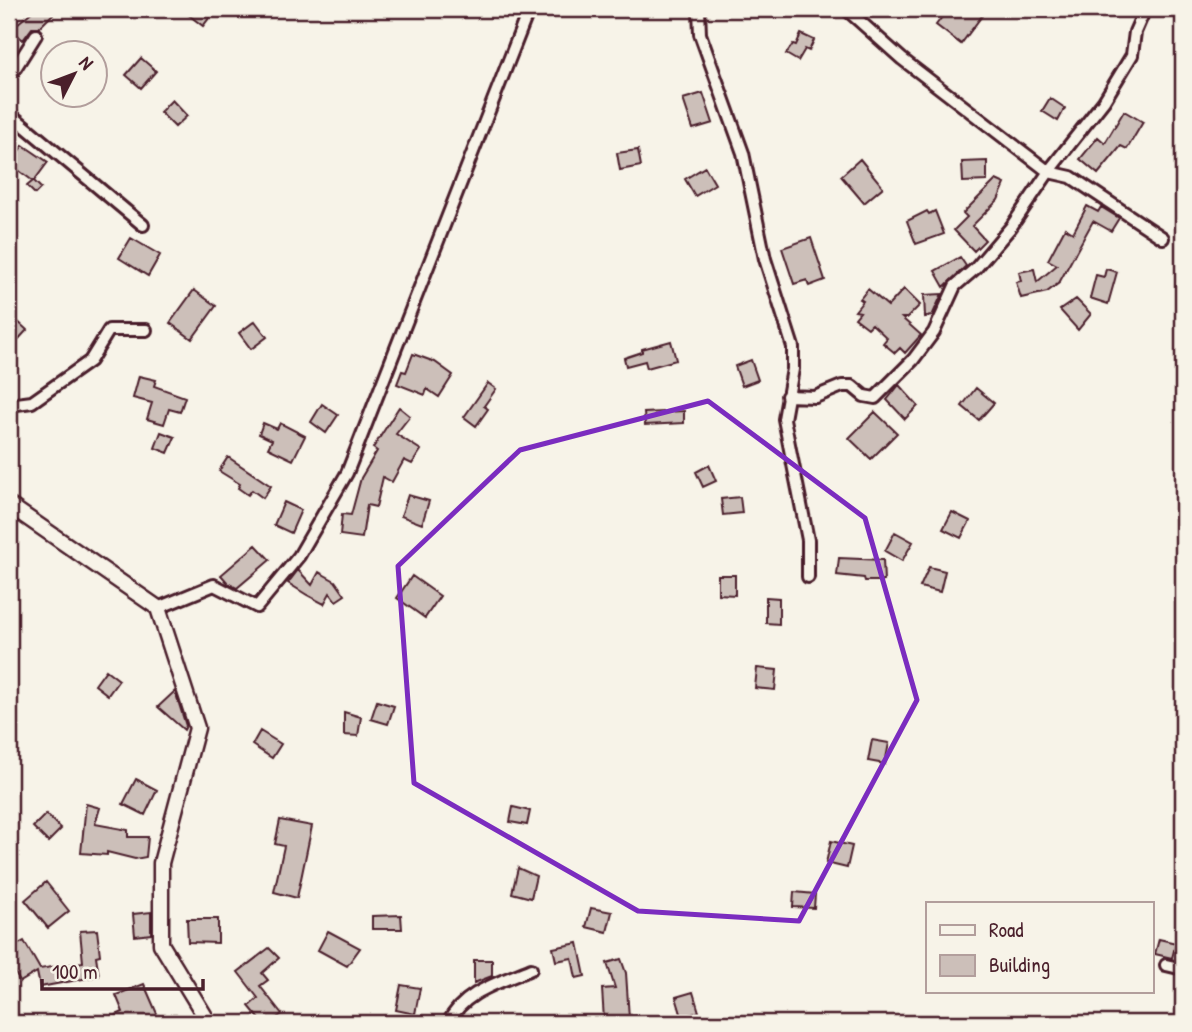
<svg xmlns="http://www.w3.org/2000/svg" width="1192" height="1032" viewBox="0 0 1192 1032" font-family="'Patrick Hand',sans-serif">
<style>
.building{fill:#ccbfb9;stroke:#4a1f2b;stroke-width:2}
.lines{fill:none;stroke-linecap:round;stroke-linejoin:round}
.minor-casing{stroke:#4a1f2b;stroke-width:16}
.tertiary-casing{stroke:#4a1f2b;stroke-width:19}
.minor{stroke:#f7f3e8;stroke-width:10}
.tertiary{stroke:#f7f3e8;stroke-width:14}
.marked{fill:none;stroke:#7b2cbf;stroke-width:5;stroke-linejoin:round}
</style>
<rect width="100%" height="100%" fill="#f7f3e8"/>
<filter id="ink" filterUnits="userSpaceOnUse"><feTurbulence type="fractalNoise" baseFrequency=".0143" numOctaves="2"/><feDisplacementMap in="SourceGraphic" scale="14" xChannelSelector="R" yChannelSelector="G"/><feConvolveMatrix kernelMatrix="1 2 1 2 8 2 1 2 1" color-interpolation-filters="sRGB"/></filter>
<g filter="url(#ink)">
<path class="building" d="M35,9H58L39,28H32L23,40L11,29Z
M181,9H216L203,26Z
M948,9H987L961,44L936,25Z
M801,34L814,40L809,51L805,49L798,61L786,54L793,44L796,45Z
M141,58L156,71L141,88L126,75Z
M703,93L713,123L693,129L683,99Z
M1050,98L1065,108L1058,121L1042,111Z
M172,100L187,116L175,127L160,112Z
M1124,111L1143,122L1127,149L1121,146L1098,174L1080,159L1098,137L1105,143Z
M23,145L48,162L34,181L41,188L35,194L27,186L33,181L10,164Z
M638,150L641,166L620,170L617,153Z
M860,159L883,187L864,203L841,176Z
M987,161V181L963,182L962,162Z
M705,167L715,184L695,196L685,179Z
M996,180L1005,184L998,200L972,226L985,240L974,251L954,230L967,217L963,213Z
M1087,206L1098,212L1101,207L1119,218L1111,231L1093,221L1059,283L1047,292L1021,298L1016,282L1021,281L1019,272L1034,269L1037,282L1057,265L1048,260L1065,228L1073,233Z
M927,211L929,214L935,211L944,234L916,244L907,221Z
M131,238L160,255L148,276L119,258Z
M811,238L825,280L809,286L807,280L794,284L782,248Z
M960,257L966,266L944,287L935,271Z
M1106,269L1117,272L1108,304L1090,298L1096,275L1104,277Z
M868,289L888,306L904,289L920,305L907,318H902L921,335L905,353L900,348L895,353L883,343L887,338L872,324L868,328L855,318L860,312L855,311L863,301L860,299Z
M194,290L216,306L192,339L170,323Z
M942,294L932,316L925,317L924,295Z
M1076,299L1091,314L1078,330L1060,310Z
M15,319L27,330L15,343L9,338V326Z
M255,321L267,337L251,349L239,333Z
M671,341L676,360L647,368L645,361L626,366L624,358L642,352V349Z
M413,354L435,362L453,375L439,397L427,389L425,395L397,384L402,371L406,372Z
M751,360L758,380L742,386L735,366Z
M139,376L156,380L154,386L185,397L180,412L169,409L164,424L147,419L152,403L133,398Z
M488,383L496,389L484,406L488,409L476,426L464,417Z
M899,385L918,406L905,419L887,400Z
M976,388L994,403L979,420L962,406Z
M322,404L338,415L326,433L311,422Z
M399,407L410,416L396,434L421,450L412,464L404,460L392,482L383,477L376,507L367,505L362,538L340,535L342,514L351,515L361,478L377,451L373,448Z
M684,411V423L645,425L644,413Z
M875,412L897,433L871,459L849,438Z
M263,423L277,429L280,423L305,436L293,460L268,448L272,440L259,434Z
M161,432L175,437L168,453L155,448Z
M228,457L271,486L263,498L252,490L248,495L238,488L240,484L219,471Z
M709,465L716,481L703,487L696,472Z
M408,495L429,501L422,524L401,516Z
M740,497L742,513L723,515L721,499Z
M284,502L301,510L291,533L274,525Z
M952,512L970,521L961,538L943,529Z
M895,532L913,542L902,561L885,551Z
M256,545L270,560L237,588L228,583L221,575Z
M839,558L883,560L884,581H865L864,578L837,575Z
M929,567L945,571L940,592L920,587Z
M298,570L312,585L319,572L335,581L345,595L336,601L330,593L324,604L307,595L288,583Z
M718,575H735V595L718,594Z
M412,576L440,596L425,618L397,598Z
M766,597L779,598V624L766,623Z
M757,668L777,670L775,690L755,688Z
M106,670L119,680L108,695L95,685Z
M175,691L186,726L184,730L158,707Z
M377,701L394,706L388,724L371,719Z
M344,712L361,717L358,736L344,735Z
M260,731L281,744L272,758L252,745Z
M872,740L889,743L885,764L868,761Z
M136,779L157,790L145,815L123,804Z
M86,804L100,808L95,824L128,830V837H148L146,857L135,859L107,852V855L81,853Z
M513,807L530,811L527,825L510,822Z
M46,814L61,829L48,842L33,827Z
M280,820L312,826L297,898L274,892L284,846L275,844Z
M831,841L852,846L847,868L826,863Z
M518,868L536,876L531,898L512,893Z
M46,882L69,911L48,928L25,900Z
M794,892L815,894L814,908L793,907Z
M591,908L612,912L607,932L586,927Z
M151,912V934L135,936L133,914Z
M401,915L402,929H372V916Z
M187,919H218V943L188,942Z
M97,930L100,955L96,956L99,976L40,987L37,972L20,982L9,962V949L24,941L40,969L83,962L80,931Z
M328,931L360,948L347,966L318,950Z
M1159,939L1176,943L1172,958L1155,954Z
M578,943L585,976L576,978L572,958L556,961L553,948Z
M269,948L279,958L262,973L268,980L260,986L282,1014L270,1023H263L249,1006L258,998L238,972Z
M621,959L626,973L629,1018L604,1020L602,989L615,988L607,963Z
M474,960H492V976L474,983Z
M144,984L158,1016L140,1023H98L123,1012L116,995Z
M401,985L420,988L415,1014L396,1010Z
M693,992L699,1012L682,1017L676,997Z"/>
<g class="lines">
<defs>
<path id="minor" d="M699,9L700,34L743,153L765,259L793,347V369L784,419L808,540V577
M846,9L902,59L1049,172L1071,177L1163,238
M9,78L36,35
M9,113L143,225
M787,396L815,397L842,386H852L864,396L875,398L913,360L934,332L955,286L976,268L1011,227L1052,167L1104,101L1132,55L1135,32L1145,9
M9,405L32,402L90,361L109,330H146
M158,608L214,585L257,607L299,556L347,473L529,9
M1166,965L1183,969
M448,1023C464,991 499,983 531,969"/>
<path id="tertiary" d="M9,505L158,608L197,728L161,863V944L209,1023"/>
</defs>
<use href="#minor" class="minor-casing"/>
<use href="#tertiary" class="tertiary-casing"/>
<use href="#minor" class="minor"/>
<use href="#tertiary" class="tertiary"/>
</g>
</g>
<path class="marked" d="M708,401L865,518L917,700L799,921L638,911L414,783L398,566L520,450Z"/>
<rect width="1192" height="1032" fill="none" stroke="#f7f3e8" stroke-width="35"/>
<rect x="18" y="18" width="1157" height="997" fill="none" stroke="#4a1f2b" stroke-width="2.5" filter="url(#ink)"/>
<rect x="926" y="902" width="228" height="91" fill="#f7f3e8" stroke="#b29e9c" stroke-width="2"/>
<rect x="940" y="925" width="35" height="10" fill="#f7f3e8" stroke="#b29e9c" stroke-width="2"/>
<text x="989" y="937" font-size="21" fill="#4a1f2b">Road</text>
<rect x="940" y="955" width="35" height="21" fill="#ccbfb9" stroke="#b29e9c" stroke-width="2"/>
<text x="989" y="972" font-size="21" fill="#4a1f2b">Building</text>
<g transform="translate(74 74) rotate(48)"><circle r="33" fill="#f7f3e8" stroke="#b29e9c" stroke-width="2"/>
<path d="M0-5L12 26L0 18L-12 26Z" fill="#4a1f2b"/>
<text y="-10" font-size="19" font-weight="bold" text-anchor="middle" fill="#4a1f2b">N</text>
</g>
<path d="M42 979v10h161v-10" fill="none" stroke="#4a1f2b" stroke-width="3.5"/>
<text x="52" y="979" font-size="21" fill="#4a1f2b" stroke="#f7f3e8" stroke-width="5" paint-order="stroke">100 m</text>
</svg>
